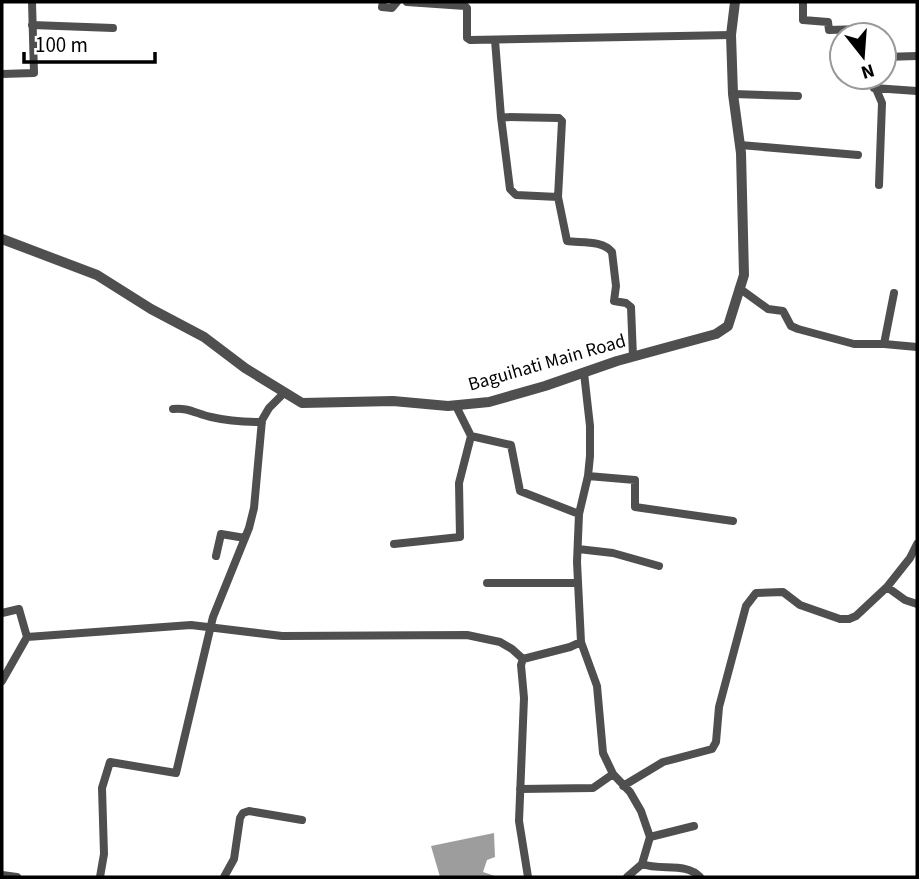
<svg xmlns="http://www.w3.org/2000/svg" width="919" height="879" viewBox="0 0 919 879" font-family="'Source Sans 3',sans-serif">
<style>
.water{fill:#9d9d9d}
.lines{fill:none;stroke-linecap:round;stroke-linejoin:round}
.minor{stroke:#4f4f4f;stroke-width:8}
.tertiary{stroke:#4f4f4f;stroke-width:10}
.labels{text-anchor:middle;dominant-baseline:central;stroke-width:5;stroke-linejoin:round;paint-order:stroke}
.street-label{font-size:19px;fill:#000;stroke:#fff}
</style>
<rect width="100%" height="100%" fill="#fff"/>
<path class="water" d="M494,833L495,857L487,860L483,872L498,877H440L431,846Z"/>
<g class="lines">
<path class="minor" d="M383,2L382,7L392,8L397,2
M407,2L465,6L467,8V38L470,40L731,35
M803,2V20L828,22L829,30L862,29V35
M32,25L113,28
M495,40L501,117L510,189L516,195L558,197L562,121L559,118L501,117
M884,57L917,56
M2,74L34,73L32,2
M871,77L882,103L879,185
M874,88L917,91
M733,94L798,96
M740,145L858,155
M558,197L567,241C581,243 603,240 612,252L616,286L614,301L626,303L631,307L633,357
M739,288L768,309L783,311L791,326L798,329L854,344H884
M894,293L884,344L917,347
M584,373L590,426V456L588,476L579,514L577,562L581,642L597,686L603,753L613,774L630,792L641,811L650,837L642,864L627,877
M173,409C187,407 197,414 211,417C228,421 244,422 262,422
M471,436L511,445L520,491L579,514
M588,476L635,480V507L733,521
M394,544L460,537L459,483L471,436L456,406
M578,549L613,553L659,566
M216,556L221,534L245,538
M487,583H578
M887,587L910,558L917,544
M2,613L19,609L27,637L2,681
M27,637L191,625L282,636L467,635L500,642L512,649L523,659L570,647L581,642
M523,659L521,665L524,698L519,821L528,877
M623,786L663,762L712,749L716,742L719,707L746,606L756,593L783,592L800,605L840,619H849L856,616L887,587L905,600L917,604
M520,789L593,788L613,774
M650,837L694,826
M642,864C661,871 686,862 700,877
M2,875L17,877
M100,877L104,854L102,788L110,762L176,773L213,617L249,528L254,508L262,420L269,408L284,393
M224,877L234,859L240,818L243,813L249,811L302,820"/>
<path class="tertiary" d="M2,239L97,275L151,309L204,337L245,368L302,403L393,401L448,406L489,402L545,386L617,361L716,334L728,326L744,275L741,153L733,94L731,35L735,2"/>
</g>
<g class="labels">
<g class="street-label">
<text transform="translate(547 363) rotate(-16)">Baguihati Main Road</text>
</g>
</g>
<rect width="919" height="879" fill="none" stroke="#000000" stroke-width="7"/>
<g transform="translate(863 56) rotate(163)"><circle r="33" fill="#ffffff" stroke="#999999" stroke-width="2"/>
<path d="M0-5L12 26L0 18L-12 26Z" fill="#000000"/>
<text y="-10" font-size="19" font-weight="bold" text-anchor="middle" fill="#000000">N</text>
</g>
<path d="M24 52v10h131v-10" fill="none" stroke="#000000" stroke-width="3.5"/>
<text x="35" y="52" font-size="21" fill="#000000" stroke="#ffffff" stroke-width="5" paint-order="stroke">100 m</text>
</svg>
